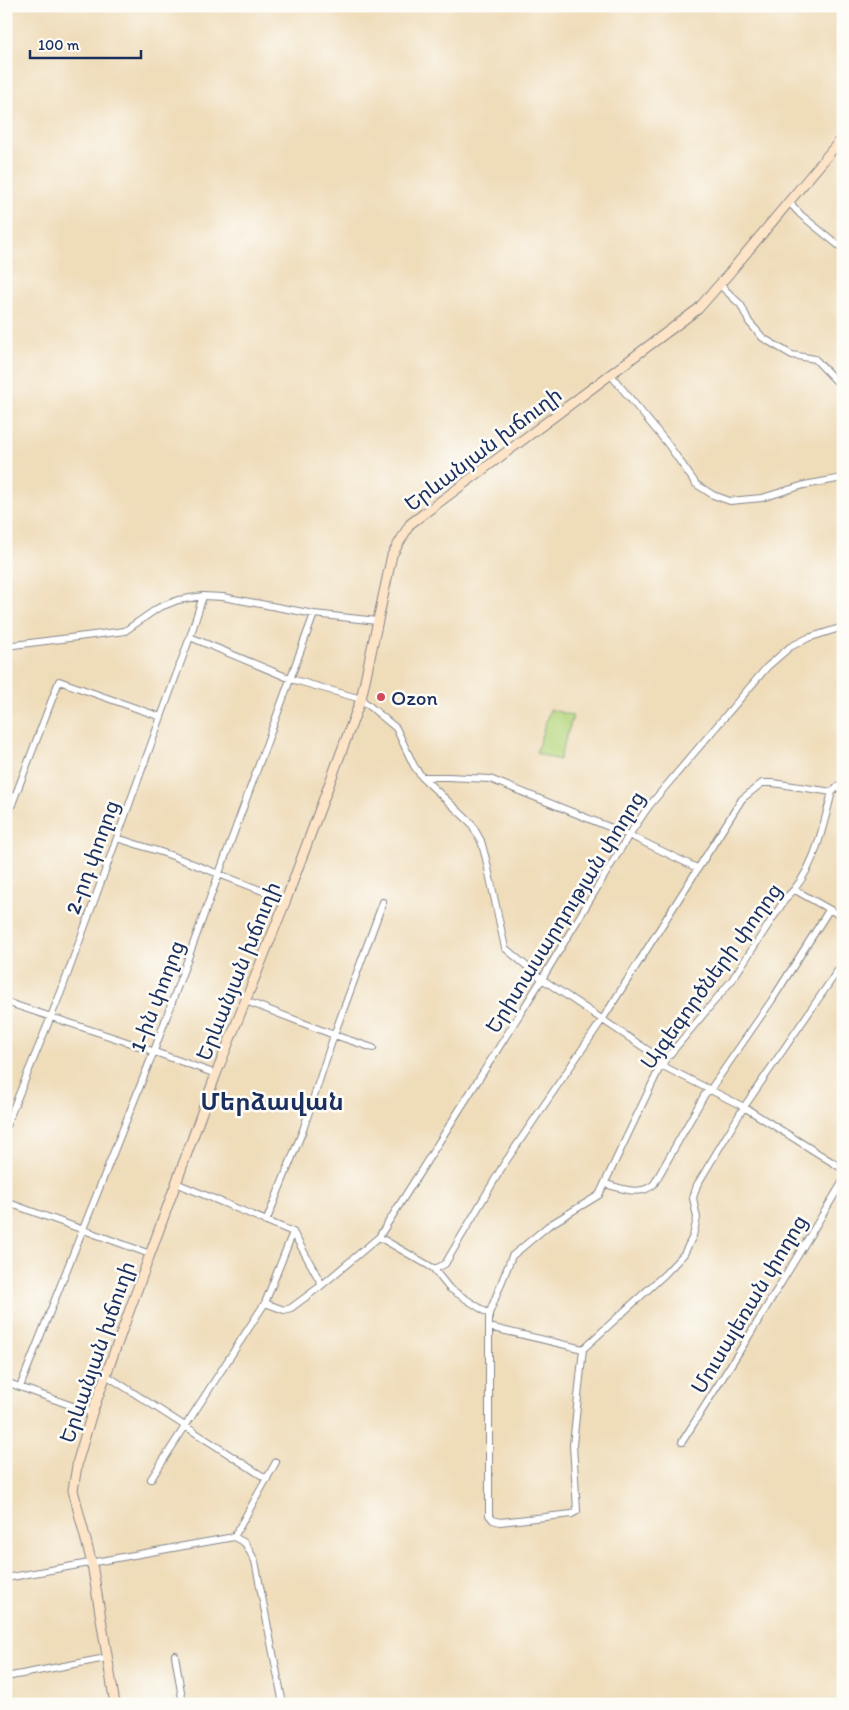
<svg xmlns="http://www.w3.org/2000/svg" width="849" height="1710" viewBox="0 0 849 1710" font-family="Itim,'Noto Sans Armenian',sans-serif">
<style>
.green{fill:#b6d77f;stroke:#68836e}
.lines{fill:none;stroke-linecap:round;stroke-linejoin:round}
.street-casing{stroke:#85868c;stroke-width:8}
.secondary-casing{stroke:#85868c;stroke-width:11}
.street{stroke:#fff;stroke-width:6}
.secondary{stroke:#fee4c6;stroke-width:9}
.poi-dot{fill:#d1495b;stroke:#fdfcf7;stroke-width:2}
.labels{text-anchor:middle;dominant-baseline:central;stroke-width:5;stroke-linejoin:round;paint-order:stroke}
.street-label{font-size:21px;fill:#1b2f5e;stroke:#fdfcf7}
.poi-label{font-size:21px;fill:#1b2f5e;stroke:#fdfcf7;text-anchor:start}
.quarter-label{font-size:24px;font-weight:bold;fill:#1b2f5e;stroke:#fdfcf7}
</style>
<rect width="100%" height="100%" fill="#fdfcf7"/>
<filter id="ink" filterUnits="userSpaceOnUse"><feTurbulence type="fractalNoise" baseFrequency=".02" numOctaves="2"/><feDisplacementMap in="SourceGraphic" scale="10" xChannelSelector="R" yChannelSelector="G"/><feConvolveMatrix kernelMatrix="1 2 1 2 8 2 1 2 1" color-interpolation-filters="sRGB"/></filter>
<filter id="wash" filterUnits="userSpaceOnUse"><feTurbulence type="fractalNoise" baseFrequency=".0096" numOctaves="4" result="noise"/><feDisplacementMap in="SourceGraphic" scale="20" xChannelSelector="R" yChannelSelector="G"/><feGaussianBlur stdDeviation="1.12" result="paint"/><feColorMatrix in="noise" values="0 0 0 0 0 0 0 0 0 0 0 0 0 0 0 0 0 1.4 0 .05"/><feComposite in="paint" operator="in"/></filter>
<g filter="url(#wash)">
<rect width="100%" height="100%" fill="#efdcb9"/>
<path class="green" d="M550,709L573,716L559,760L536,753Z"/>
</g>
<g filter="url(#ink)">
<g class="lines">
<defs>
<path id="street" d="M789,202L801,215L843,249
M720,285L741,305L749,322L763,338L792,355L815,359L838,383L843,390
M610,374L667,443L696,484L713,495L730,501L762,498L804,485L843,478
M190,637L291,679L361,699L396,728L414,766L422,777L471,823L481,841L486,859L505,948L542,979L652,1053L661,1065L744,1107L843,1169
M6,646L125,631L158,608L178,600L203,596L223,597L314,614L377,621
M422,777H448L490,779L629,835L697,868
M832,792C822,829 815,871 786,898L732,980L661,1065L599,1195L548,1226L512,1256L489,1314V1515L493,1520L500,1522L572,1514L577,1511L573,1445L583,1349L665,1274L684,1254L693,1236L697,1218L693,1198L697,1185L744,1107L843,963
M6,820L59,681L161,717
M117,838L170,855L286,900
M795,890L843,917
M246,1001L334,1035L373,1048
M6,1002L127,1042L216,1074
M6,1126L61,992L190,637L203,596
M176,1183L293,1232L322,1285
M605,1184C622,1188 640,1197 654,1184L705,1094L710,1090L772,1000L829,910
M6,1202L150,1254
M266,1222L303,1130L334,1035L383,902
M379,1237L433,1268H437L445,1264L504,1164L602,1020L742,799L762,783H773L832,792L843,782
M433,1268L449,1288L489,1314
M265,1303L284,1310L291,1308L322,1285L379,1237L542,979L629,835L649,806L767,667L790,647L808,638L843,627
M489,1327L583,1349
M106,1375L267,1479
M6,1382L92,1413
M20,1387L154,1051L314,614
M682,1442L744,1344L843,1181
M151,1479L265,1303L293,1232
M234,1537L245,1543L255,1561L283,1704
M6,1578L234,1537L276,1462
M175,1655L183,1704
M6,1677L106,1658"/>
<path id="secondary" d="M115,1704L92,1564L73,1490L78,1460L92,1413L216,1074L286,900L361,699L392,555L410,524L698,309L726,277L843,137"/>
</defs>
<use href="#street" class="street-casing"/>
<use href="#secondary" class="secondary-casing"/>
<use href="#street" class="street"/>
<use href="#secondary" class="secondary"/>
</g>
</g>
<circle class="poi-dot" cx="381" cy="697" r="5"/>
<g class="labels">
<g class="street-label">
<text transform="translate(483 449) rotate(-37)">Երևանյան խճուղի</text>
<text transform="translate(92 857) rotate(-70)">2-րդ փողոց</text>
<text transform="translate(565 912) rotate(-58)">Երիտասարդության փողոց</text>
<text transform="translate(238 971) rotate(-68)">Երևանյան խճուղի</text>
<text transform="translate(711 976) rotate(-54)">Այգեգործների փողոց</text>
<text transform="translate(157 996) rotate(-69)">1-ին փողոց</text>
<text transform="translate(749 1304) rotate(-59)">Մուսալեռան փողոց</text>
<text transform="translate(97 1352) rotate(-71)">Երևանյան խճուղի</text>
</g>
<g class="poi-label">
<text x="391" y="697">Ozon</text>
</g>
<g class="quarter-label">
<text x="272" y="1101">Մերձավան</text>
</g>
</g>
<rect width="849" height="1710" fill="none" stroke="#fdfcf7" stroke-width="25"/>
<path d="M30 50v8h111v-8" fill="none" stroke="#1b2f5e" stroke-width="2.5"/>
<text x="38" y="50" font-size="15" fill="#1b2f5e" stroke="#fdfcf7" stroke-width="4" paint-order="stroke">100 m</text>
</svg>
